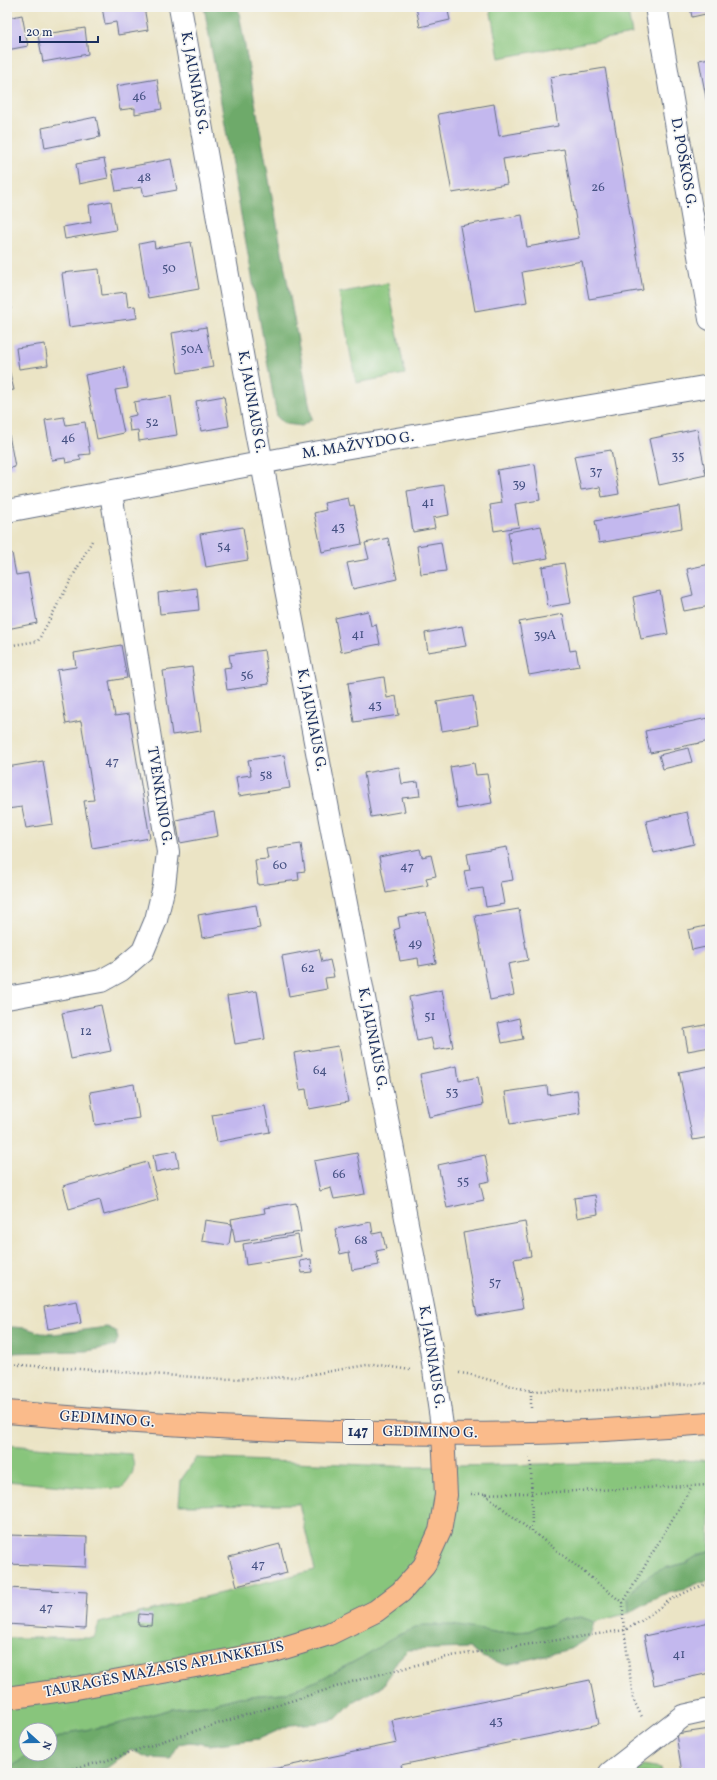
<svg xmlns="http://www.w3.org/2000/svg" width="717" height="1780" viewBox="0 0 717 1780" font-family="Vollkorn,serif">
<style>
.green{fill:#88c57b;stroke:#527a6c}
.forest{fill:#6eaa6b;stroke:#446c64}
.building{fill:#c3b8ee}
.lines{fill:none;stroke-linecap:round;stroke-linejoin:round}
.minor-casing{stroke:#646e82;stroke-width:24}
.major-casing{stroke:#646e82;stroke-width:24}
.path{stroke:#646e82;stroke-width:2.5;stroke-dasharray:1 3;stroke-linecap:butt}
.minor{stroke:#fff;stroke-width:22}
.major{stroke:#fabb8b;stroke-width:22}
.labels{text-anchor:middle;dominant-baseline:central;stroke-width:3;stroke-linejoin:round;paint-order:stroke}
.number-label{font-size:13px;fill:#455182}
.shield{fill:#f6f6f2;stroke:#5d6b8a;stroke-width:1}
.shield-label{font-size:14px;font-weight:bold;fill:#1b2f5e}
.street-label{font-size:15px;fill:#1b2f5e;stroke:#f6f6f2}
</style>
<rect width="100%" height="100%" fill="#f6f6f2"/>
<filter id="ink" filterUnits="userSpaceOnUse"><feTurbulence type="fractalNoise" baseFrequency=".025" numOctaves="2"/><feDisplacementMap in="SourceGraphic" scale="8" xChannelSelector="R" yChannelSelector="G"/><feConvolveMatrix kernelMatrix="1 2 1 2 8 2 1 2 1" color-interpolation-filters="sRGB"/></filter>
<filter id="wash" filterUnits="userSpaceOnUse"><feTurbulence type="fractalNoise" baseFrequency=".012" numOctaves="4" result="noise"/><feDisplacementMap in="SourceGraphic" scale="16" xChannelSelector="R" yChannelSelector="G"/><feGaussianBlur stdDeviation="0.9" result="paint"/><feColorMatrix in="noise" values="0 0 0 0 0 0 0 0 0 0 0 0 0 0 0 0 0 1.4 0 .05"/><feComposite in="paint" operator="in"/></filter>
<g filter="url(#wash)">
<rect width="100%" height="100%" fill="#ebe4c5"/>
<path class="green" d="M490,7H627L632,34L499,58Z
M388,283L405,374L356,383L339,293Z
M7,1445L131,1454C137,1469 132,1477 122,1488L97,1489L7,1481Z
M196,1458L416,1467L710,1460V1550L697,1556L686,1563L665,1568L628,1596L629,1613L594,1622L581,1617L559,1620L550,1626H539L530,1631L501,1633L487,1631L361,1658L317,1681L283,1693L239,1697L212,1704L172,1709L114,1725L73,1732L50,1741V1730H26V1754H28L11,1768L9,1773H7V1638H94L99,1623L315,1570L299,1504L179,1505L181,1480Z
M643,1765L661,1768L662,1773H634Z"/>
<path class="forest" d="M204,7H238L312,419L302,426L285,424L277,417Z
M12,1327L26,1328L41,1333L54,1334L107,1327L116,1331L118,1339L115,1346L87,1351L7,1353V1329Z
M710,1550V1580L701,1582L685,1589L661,1595L629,1613L628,1596L639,1583L653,1573L665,1568L686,1563L697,1556Z
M581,1617L594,1622L590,1637L570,1649L506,1665L482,1657L469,1648L408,1650L397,1661L383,1686L352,1703L336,1719L318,1723L290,1725L259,1739L209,1745L190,1742L179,1744L170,1759L149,1758L131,1750L107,1768L87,1773H9L11,1768L28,1754H50V1741L73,1732L114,1725L172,1709L212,1704L239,1697L283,1693L317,1681L361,1658L398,1635L423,1625H452L501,1633L530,1631L539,1626H550L559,1620Z"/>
<g id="blocks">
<path class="building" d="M102,7H144L148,30L118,35L116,22L105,24Z
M416,7H447L450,20L420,27Z
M690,7H710V13L692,17Z
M22,15L28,46L7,50V18Z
M85,28L88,54L43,62L38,35Z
M710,58V103H707L699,60Z
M605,68L643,290L589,299L582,261L522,272L527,302L475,311L460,226L522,215L527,247L579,238L564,149L503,159L507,184L452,193L438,114L494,104L499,136L558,126L550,77Z
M157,79L162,109L135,114V108L120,110L116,86Z
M96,117L100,137L45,148L42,128Z
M104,159L108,178L79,184L76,164Z
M171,159L177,190L144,196L142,187L116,191L112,170Z
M111,201L116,230L65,239L63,227L91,222L89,205Z
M154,241L155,248L191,242L199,289L148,298L139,244Z
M99,269L102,295L126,292L128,307L135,306L137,318L69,327L62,273Z
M7,291L11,309L7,310Z
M206,327L213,367L178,373L172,333Z
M45,344L48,365L19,369L16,348Z
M8,365L14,390L7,391V366Z
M124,367L128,388L115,390L124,433L97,439L85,375Z
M171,396L177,435L139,441L138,430L130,431L128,417L136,415L134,402Z
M224,396L229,426L201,431L196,401Z
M64,417L66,425L85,422L90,454L79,455L81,460L66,463L65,458L52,460L45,420Z
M7,424L15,467L7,469Z
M697,429L706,475L659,485L649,439Z
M611,450L619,494L602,497L600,487L581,490L574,456Z
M535,464L540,500L515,504L519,527L494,531L490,505L502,503L497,470Z
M444,485L449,515L433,518L435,528L413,532L407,491Z
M348,498L350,506L354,505L362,544L322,552L314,513L326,510L324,503Z
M679,506L682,528L599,543L595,521Z
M541,526L548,558L513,564L508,532Z
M243,527L248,560L206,567L200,534Z
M388,538L397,579L353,589L347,563L369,559L365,543Z
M441,542L446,571L421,574L417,546Z
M12,553L16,575L28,573L37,623L7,629V554Z
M564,563L571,603L548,607L542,567Z
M710,564V606L684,611L681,598L693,595L687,569Z
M197,588L199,610L160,614L158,593Z
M660,591L668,634L641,639L633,597Z
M368,611L371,626L376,624L380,644L341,652L335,618Z
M563,614L570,651L576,650L579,666L529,675L519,622Z
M462,626L466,646L428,652L425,633Z
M121,645L127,678L109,681L115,716L129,714L150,838L92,848L84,801L94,800L81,721L66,724L57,670L76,667L74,653Z
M264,650L269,684L227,690L224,668L231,667L229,655Z
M192,667L201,731L172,735L163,671Z
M707,670H710V684H709Z
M384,677L387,698L396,696L399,715L354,722L348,683Z
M473,696L478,725L442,731L437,702Z
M708,718L710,741L650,753L645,731Z
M688,748L692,762L663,769L659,755Z
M284,755L290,788L239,796L236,777L251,775L248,760Z
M43,761L53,824L26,828L22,807L7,809V767Z
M474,763L476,775L487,774L492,803L457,809L450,767Z
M399,767L402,784L418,782L420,796L402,798L405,811L371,817L364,773Z
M214,812L218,836L180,843L176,820Z
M687,812L694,844L654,853L646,821Z
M301,844L305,871L298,872L299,880L258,885L255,860L268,859L266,849Z
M507,847L513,880L500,882L504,904L486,907L483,888L468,890L464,871L470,870L467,854Z
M420,849L422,857L431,855L436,876L426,878L428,885L386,893L379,857Z
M256,905L260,928L202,938L198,915Z
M519,909L528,960L508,964L514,995L490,1000L475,916Z
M426,912L436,963L419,966L418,958L400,961L394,930L400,928L398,917Z
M710,925V946L692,950L688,930Z
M319,949L322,962L330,960L334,977L325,978L327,989L289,996L282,956Z
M442,990L453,1047L434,1050L431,1038L417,1041L409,997Z
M257,991L265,1039L235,1044L227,996Z
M101,1005L111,1051L71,1059L62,1013Z
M519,1018L523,1039L502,1043L498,1023Z
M710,1024V1047L688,1051L684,1029Z
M338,1046L348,1102L309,1109L306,1089L300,1090L294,1053Z
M457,1066L459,1081L478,1077L483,1105L429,1117L420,1074Z
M710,1066V1137L693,1140L679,1072Z
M134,1084L139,1118L95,1125L90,1092Z
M547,1086L548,1095L577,1090L580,1113L510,1124L505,1092Z
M265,1106L270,1132L217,1142L212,1115Z
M176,1151L179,1167L156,1172L153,1155Z
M357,1153L365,1194L334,1199L331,1188L320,1191L314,1161Z
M485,1155L490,1181L480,1183L484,1200L447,1208L438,1165Z
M147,1162L158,1200L104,1215L100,1200L69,1209L63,1186Z
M595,1195L598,1214L577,1218L574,1198Z
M296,1203L301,1232L235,1242L231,1219L265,1213L264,1208Z
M205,1220L232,1224L229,1245L202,1241Z
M371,1222L373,1234L382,1232L386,1249L376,1251L379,1265L352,1270L349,1252L340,1254L335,1229Z
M525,1222L531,1256L514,1259L523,1308L477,1316L463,1233Z
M298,1235L302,1256L246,1265L243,1244Z
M311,1259L312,1272L302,1273L300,1261Z
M77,1301L81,1323L48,1329L44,1307Z
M7,1535L87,1537L86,1567L7,1564Z
M280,1544L287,1573L237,1586L229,1557Z
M7,1588L87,1592L85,1629L7,1624Z
M139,1614L152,1615L151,1626L138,1625Z
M710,1622V1673L654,1685L644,1636Z
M590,1680L599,1724L401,1765L403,1773H254L397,1743L392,1720Z
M710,1729V1772L682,1773L676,1734Z"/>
</g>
</g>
<g filter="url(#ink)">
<use href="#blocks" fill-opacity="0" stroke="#646e82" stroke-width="1"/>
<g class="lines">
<defs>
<path id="minor" d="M180,7L256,432L431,1349L443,1433
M656,7L710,319
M7,511L308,454L710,386
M7,998L101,981L121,970L143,951L156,920L164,886L168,852L111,493
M610,1773L683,1716L710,1710"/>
<path id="major" d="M7,1412C181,1427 356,1437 530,1433C590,1432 650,1427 710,1423
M7,1698L76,1688L271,1652L329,1634L376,1611L401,1592L424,1566L440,1531L446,1495L443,1433"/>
</defs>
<use href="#minor" class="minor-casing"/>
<use href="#major" class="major-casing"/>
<path class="path" d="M7,646L38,641L93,539
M7,1364L222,1379L295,1377L373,1364L410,1370
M459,1373L468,1374L531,1391L607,1390L710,1383
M531,1391V1409
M531,1458L532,1531L623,1603V1620L633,1699L642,1717
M471,1494L531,1493L710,1485
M485,1494L531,1531
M623,1603L692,1486
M54,1773L105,1761L169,1739L358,1680L451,1656L625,1630L641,1621L670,1600L697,1587L710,1583"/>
<use href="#minor" class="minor"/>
<use href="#major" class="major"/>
</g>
</g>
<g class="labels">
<g class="number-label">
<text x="139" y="97">46</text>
<text x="144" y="178">48</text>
<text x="598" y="188">26</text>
<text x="169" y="269">50</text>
<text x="192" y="350">50A</text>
<text x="152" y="423">52</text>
<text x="68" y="439">46</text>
<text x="678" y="457">35</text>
<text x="596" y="472">37</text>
<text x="519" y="485">39</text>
<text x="428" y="503">41</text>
<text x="338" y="528">43</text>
<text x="224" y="547">54</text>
<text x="358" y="635">41</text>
<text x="545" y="636">39A</text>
<text x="247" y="676">56</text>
<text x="375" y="706">43</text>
<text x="112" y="762">47</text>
<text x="266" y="776">58</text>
<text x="280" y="866">60</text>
<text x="407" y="867">47</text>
<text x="415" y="944">49</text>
<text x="308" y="969">62</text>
<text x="430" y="1017">51</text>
<text x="86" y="1032">12</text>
<text x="320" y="1071">64</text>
<text x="452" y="1093">53</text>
<text x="339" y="1175">66</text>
<text x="463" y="1182">55</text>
<text x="361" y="1241">68</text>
<text x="495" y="1283">57</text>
<text x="258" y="1565">47</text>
<text x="46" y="1608">47</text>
<text x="679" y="1655">41</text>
<text x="496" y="1722">43</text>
</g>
<rect class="shield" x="343" y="1420" width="30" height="24" rx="3"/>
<g class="shield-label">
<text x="358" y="1432">147</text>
</g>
<g class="street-label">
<text transform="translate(194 83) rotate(80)">K. JAUNIAUS G.</text>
<text transform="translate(683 163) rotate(80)">D. POŠKOS G.</text>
<text transform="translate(251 402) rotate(80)">K. JAUNIAUS G.</text>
<text transform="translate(358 446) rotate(-9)">M. MAŽVYDO G.</text>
<text transform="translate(311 720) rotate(79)">K. JAUNIAUS G.</text>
<text transform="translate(159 796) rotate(81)">TVENKINIO G.</text>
<text transform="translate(372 1039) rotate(79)">K. JAUNIAUS G.</text>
<text transform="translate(431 1357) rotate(81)">K. JAUNIAUS G.</text>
<text transform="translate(107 1420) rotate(4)">GEDIMINO G.</text>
<text transform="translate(430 1433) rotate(1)">GEDIMINO G.</text>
<text transform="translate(164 1670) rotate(-11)">TAURAGĖS MAŽASIS APLINKKELIS</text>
</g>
</g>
<rect width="717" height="1780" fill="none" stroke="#f6f6f2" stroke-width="24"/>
<g transform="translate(38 1742) rotate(111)"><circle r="19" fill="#f6f6f2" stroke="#9ea6b7"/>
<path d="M0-3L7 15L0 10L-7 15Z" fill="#1f6fb2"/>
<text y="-6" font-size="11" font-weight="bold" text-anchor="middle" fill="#1b2f5e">N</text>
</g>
<path d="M20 36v6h78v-6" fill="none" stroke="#1b2f5e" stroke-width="2"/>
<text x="26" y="36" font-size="12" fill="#1b2f5e" stroke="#f6f6f2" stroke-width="3" paint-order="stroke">20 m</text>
</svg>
